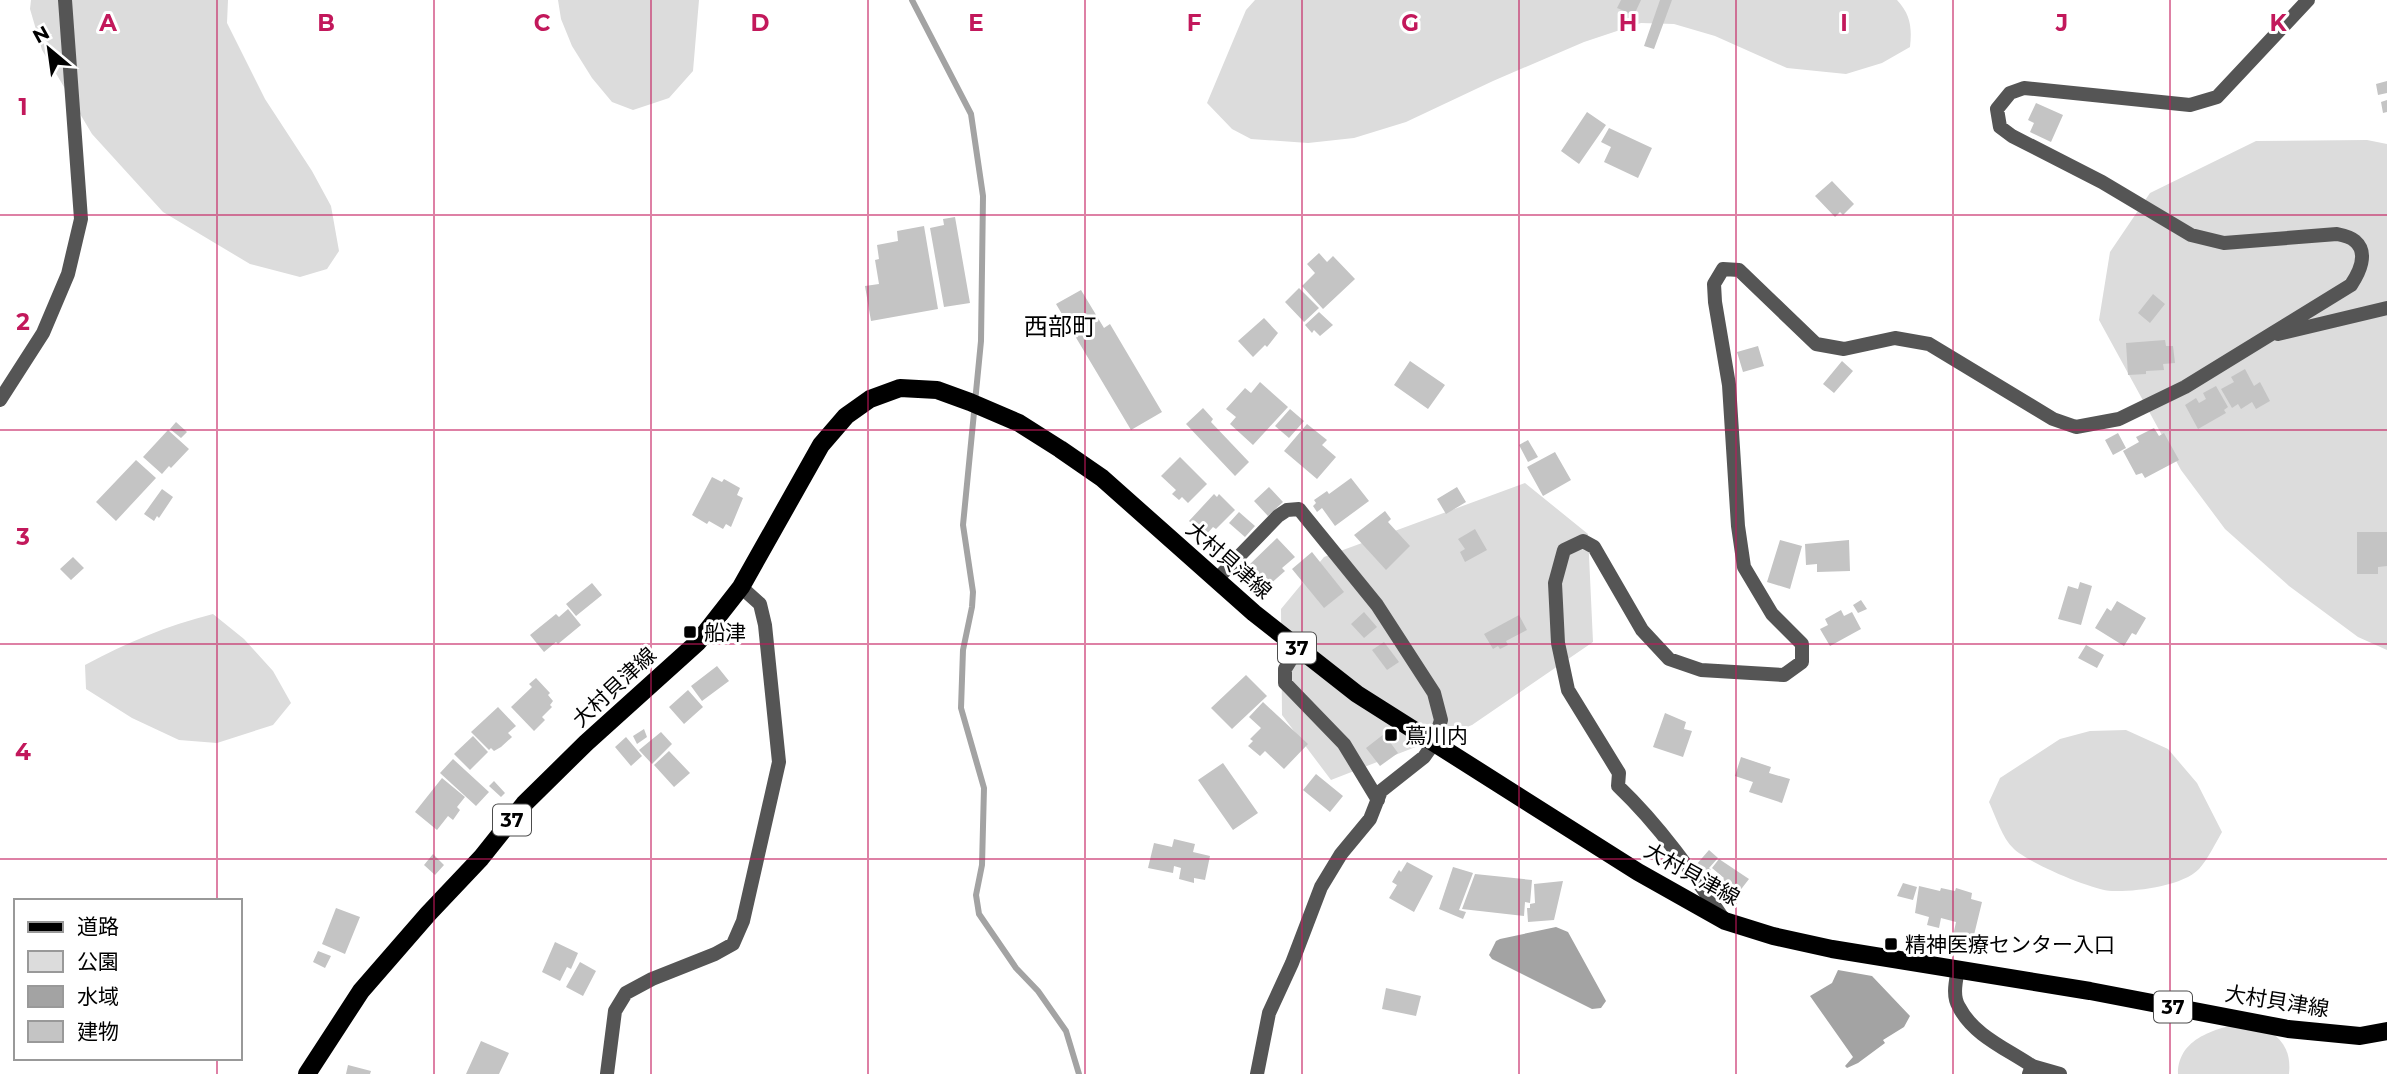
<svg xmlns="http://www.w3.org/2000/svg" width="2387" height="1074" viewBox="0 0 2387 1074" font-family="Montserrat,'Noto Sans JP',sans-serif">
<rect width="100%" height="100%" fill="#fff"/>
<path fill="#dcdcdc" d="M31 0H228L227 23 265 99 312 171 331 206 339 251 327 269 300 277 250 264 163 212 92 134 42 50 30 9Z
M558 0H699L693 71 669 98 633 110 612 102 592 78 572 46 561 19Z
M1255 0H1897C1911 15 1912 28 1910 47L1882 63 1846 74 1787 68 1715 36 1674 24 1641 23 1584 42 1493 81 1406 122 1354 138 1308 143 1251 139 1232 129 1207 103 1246 10Z
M2367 140 2387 144V650L2358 637 2289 586 2225 529 2181 470 2099 320 2110 252 2150 193 2256 141Z
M1525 483 1588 534 1593 642 1472 725 1331 780 1282 715 1281 609 1324 557Z
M213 614 244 639 273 671 291 703 273 725 217 743 179 740 132 718 86 689 85 665C128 642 166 626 213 614Z
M2126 730 2168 749 2197 783 2222 832C2215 844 2208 859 2199 869 2183 886 2135 892 2112 891 2092 890 2029 863 2014 849 2002 838 1996 817 1989 802L2000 778 2060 739 2090 731Z
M2253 1021C2277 1034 2292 1045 2289 1074H2178C2178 1035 2222 1027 2253 1021Z"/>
<path fill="#a3a3a3" d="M1556 927 1568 932 1606 1001 1601 1008 1592 1009 1492 959 1489 955 1496 941 1500 939Z
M1838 970 1872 976 1910 1016 1904 1027 1883 1040 1885 1043 1858 1063 1847 1068 1845 1066 1853 1057 1810 996 1832 983Z"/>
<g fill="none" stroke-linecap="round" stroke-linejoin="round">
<path stroke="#a3a3a3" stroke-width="6" d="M912 0 971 114 983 196 981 341 963 525 973 592 972 607 963 650 961 708 984 788 982 865 976 895 979 914 1016 968 1038 991 1066 1031 1079 1074"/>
</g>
<path fill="#c4c4c4" d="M1621 0H1641L1634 15 1617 8Z
M1660 0H1672L1654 49 1644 46Z
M2387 81V93L2378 95 2376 84Z
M2387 100V112L2383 113 2381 102Z
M2036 103 2063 115 2051 142 2030 132 2034 123 2028 120Z
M1587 112 1606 125 1579 164 1561 151Z
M1609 128 1652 148 1638 178 1604 162 1611 147 1601 142Z
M1832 181 1854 204 1843 215 1840 212 1835 217 1815 196Z
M955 217 970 303 944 307 930 228 944 225 943 219Z
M924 226 938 309 871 321 865 286 879 284 875 260 879 259 877 245 898 241 897 231Z
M1319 253 1327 262 1333 256 1355 279 1323 309 1302 286 1315 273 1307 264Z
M1299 288 1319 308 1304 322 1285 302Z
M1081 290 1104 328 1110 324 1162 412 1131 430 1056 304Z
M2153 294 2165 304 2150 323 2138 313Z
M1319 312 1333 325 1320 336 1314 330 1312 333 1305 325Z
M1264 318 1278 333 1267 347 1265 345 1253 357 1238 341Z
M2165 340 2166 346H2173L2175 363 2163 364 2164 370 2146 371V374L2128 375 2126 343Z
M1758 346 1764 366 1743 372 1737 352Z
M1410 361 1445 385 1428 409 1394 385Z
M1842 361 1853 371 1834 393 1823 384Z
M2245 369 2254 386 2260 382 2270 401 2256 409 2252 402 2241 409 2238 404 2232 408 2221 389 2234 382 2231 377Z
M1260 382 1288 407 1253 445 1230 424 1236 417 1226 409 1245 388 1251 393Z
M2216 386 2228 407 2224 410 2226 413 2198 429 2185 405 2196 398 2199 403 2206 399 2203 393Z
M1203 408 1213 419 1211 422 1249 462 1235 476 1186 424Z
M1290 409 1304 421 1289 438 1275 426Z
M176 422 187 432 181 438 170 429Z
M1307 424 1327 440 1322 445 1336 457 1317 479 1284 451Z
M2154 428 2159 436 2164 433 2179 460 2145 478 2142 473 2136 475 2123 451 2139 442 2136 437Z
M168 430 189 449 171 468 169 466 162 474 143 457Z
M2118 433 2126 448 2113 455 2105 440Z
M1528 440 1538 457 1528 462 1519 445Z
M1555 452 1571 480 1543 496 1527 467Z
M1180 457 1207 484 1188 503 1182 497 1179 500 1172 494 1176 490 1161 476Z
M136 460 156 478 116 521 96 502Z
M712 477 722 482 724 479 740 488 737 495 743 498 731 527 726 524 723 529 709 521 707 524 692 515Z
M1351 478 1369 501 1335 526 1322 508 1317 512 1313 506 1316 503 1314 500 1327 491 1329 494Z
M1269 487 1283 502 1268 516 1254 501Z
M1457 487 1466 502 1446 514 1437 499Z
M162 489 173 497 159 518 157 516 154 521 144 514Z
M1214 494 1217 497 1219 494 1235 510 1216 529 1213 527 1205 536 1189 521Z
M1385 511 1391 519 1388 522 1410 546 1386 570 1354 535Z
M1239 512 1255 526 1245 537 1229 523Z
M1475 529 1487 550 1465 562 1460 552 1465 549 1458 539Z
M2357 532H2387V566L2378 567V574H2357Z
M1277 538 1295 557 1282 568 1285 571 1267 587 1248 566Z
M1780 540 1802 546 1790 589 1767 582Z
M1849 540 1850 571 1817 572V564L1806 565 1805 544Z
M1312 552 1344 592 1324 608 1292 569Z
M73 557 84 568 71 580 60 569Z
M2080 582 2092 586 2081 625 2058 619 2068 586 2078 589Z
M592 583 602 595 576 616 566 604Z
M1861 600 1867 609 1858 613 1853 605Z
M2117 601 2146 618 2136 635 2132 633 2124 646 2095 628 2107 608 2111 611Z
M568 609 581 625 558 644 556 642 544 652 530 635 556 614 559 617Z
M1841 610 1844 616 1852 612 1861 629 1830 646 1820 629 1828 625 1825 619Z
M1364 612 1377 627 1364 638 1351 624Z
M1519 615 1527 630 1506 641 1508 645 1500 649 1498 646 1493 649 1484 634Z
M1384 642 1399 662 1387 670 1372 650Z
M2086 645 2104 655 2097 668 2078 658Z
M717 666 729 681 702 701 691 686Z
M1246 675 1267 696 1232 729 1211 708Z
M536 678 550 693 548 695 553 701 550 705 552 707 542 717 545 720 534 731 511 707 532 687 529 684Z
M688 690 703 707 684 724 669 707Z
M1263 702 1308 744 1284 769 1265 751 1260 756 1248 746 1253 741 1250 739 1261 728 1249 717Z
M498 707 516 726 508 733 512 737 501 747 494 751 491 748 489 750 471 732Z
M1665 713 1686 722 1684 729 1692 731 1683 757 1653 747Z
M644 729 647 737 637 744 633 736Z
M661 732 672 744 652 764 639 750Z
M1384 734 1398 753 1380 766 1366 748Z
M473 736 488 752 470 770 454 754Z
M626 737 642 756 631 766 615 747Z
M669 751 690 773 674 787 654 765Z
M1741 757 1771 767 1769 773 1790 779 1782 803 1749 792 1753 782 1735 776Z
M453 759 489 792 476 806 440 773Z
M1223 763 1258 813 1233 830 1198 780Z
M1316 774 1343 796 1330 812 1303 790Z
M442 778 465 797 457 807 460 810 453 820 448 816 437 830 415 812Z
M494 781 505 793 501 797 489 786Z
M1174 839 1195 844 1193 852 1210 856 1205 880 1194 878V883L1179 879 1181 868 1174 866 1173 873 1148 868 1154 843 1172 847Z
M1709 850 1718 858 1709 868 1711 870 1707 875 1696 865Z
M433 854 444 865 435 875 424 865Z
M1719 859 1749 879 1732 901 1716 888 1724 878 1712 868Z
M1407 862 1433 876 1414 912 1389 898 1397 885 1392 882 1399 870 1401 872Z
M1453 867 1473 873 1459 910 1466 912 1463 919 1439 909Z
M1475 874 1532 880 1530 903 1525 902 1524 916 1462 909Z
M1563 881 1554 920 1528 922 1527 908H1530V904L1535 903 1534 884Z
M1903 883 1917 887 1913 900 1897 896Z
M1919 886 1940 891 1941 888 1955 891 1956 888 1972 893 1971 899 1982 902 1974 935H1971L1969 940 1953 936 1956 922 1941 918 1939 928 1927 925 1929 917 1915 913Z
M336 908 360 917 345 954 322 944Z
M555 942 578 953 571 969 567 967 560 981 542 972Z
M318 951 331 956 325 968 313 962Z
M580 962 596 971 583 996 566 987Z
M1386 988 1421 996 1416 1016 1382 1009Z
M481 1041 509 1053 499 1074H466Z
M348 1065 371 1071 370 1074H346Z"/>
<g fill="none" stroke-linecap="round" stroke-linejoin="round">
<path stroke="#555" stroke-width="14" d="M2278 334 2387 308
M0 400 43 333 68 274 81 219 65 0
M1217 579 1278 516 1287 510 1299 509 1377 605 1434 693 1441 720 1434 743 1424 757 1381 791 1370 819 1341 854 1321 887 1292 963 1269 1013 1257 1074
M1298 648 1285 669V683L1344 744 1378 800
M1724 920C1692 872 1660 826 1618 786L1619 773 1568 690 1558 643 1555 583 1564 550 1583 541 1594 547 1642 630 1669 659 1701 670 1784 675 1802 662V644L1772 614 1744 567 1738 526 1729 385 1715 302 1714 284 1723 269 1739 270 1816 344 1844 349 1895 338 1929 344 2053 419 2076 427 2119 419 2185 387 2351 285C2359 273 2369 253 2355 241 2351 237 2342 235 2337 234L2224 243 2191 235 2102 182 2012 136 2000 127 1997 109 2010 93 2024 88 2190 105 2217 97 2308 0
M2032 1066 2060 1074
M607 1074 615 1011 626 993 652 979 715 954 733 944 743 921 779 762 765 625 760 604 741 587"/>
<path stroke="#555" stroke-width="14" d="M1958 969C1956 981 1952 996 1959 1007 1973 1035 2007 1049 2032 1066L2029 1074"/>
<path stroke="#000" stroke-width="18" d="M307 1074 361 991 428 914 481 858 524 804 586 743 698 642 741 587 821 445 846 416 870 399 900 388 937 390 970 402 1019 423 1060 449 1102 478 1254 613 1357 694 1638 872 1725 921 1773 936 1832 949 2090 991 2288 1029 2360 1036 2387 1031"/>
</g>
<path fill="none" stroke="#c2185b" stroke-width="2" stroke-opacity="0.55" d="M217 0V901M434 0V1074M651 0V1074M868 0V1074M1085 0V1074M1302 0V1074M1519 0V1074M1736 0V1074M1953 0V1074M2170 0V1074M0 215H2387M0 430H2387M0 644H2387M0 859H2387M217 1058V1074"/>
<g fill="#000" stroke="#fff" stroke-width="2.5">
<rect x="683" y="625" width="14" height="14" rx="3.5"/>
<rect x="1384" y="728" width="14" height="14" rx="3.5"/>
<rect x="1884" y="937" width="14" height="14" rx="3.5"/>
</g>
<g text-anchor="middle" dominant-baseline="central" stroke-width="6" stroke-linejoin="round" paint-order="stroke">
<g fill="#fff" stroke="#4c4c4c" stroke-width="2">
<rect x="1278" y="632.5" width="38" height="31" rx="5"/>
<rect x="493" y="804.5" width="38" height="31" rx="5"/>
<rect x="2154" y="991.5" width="38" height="31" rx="5"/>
</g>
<g font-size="19" font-weight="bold" fill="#000">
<text x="1297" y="648">37</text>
<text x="512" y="820">37</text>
<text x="2173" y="1007">37</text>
</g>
<g font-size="21" fill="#000" stroke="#fff">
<text transform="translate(1229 560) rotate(41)">大村貝津線</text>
<text transform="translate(614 687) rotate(-43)">大村貝津線</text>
<text transform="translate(1692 874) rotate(29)">大村貝津線</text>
<text transform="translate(2277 1001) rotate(9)">大村貝津線</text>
</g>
<g font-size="21" fill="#000" stroke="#fff" text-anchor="start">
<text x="704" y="632">船津</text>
<text x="1405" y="735">蔦川内</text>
<text x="1905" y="944">精神医療センター入口</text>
</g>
<g font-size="24" fill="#000" stroke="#fff">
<text x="1060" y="326">西部町</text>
</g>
</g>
<g font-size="23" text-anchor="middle" font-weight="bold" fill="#c2185b" stroke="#fff" stroke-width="6" stroke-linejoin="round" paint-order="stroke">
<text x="108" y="31">A</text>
<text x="326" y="31">B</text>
<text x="542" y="31">C</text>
<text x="760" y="31">D</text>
<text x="976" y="31">E</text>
<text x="1194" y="31">F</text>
<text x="1410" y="31">G</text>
<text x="1628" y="31">H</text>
<text x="1844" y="31">I</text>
<text x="2062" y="31">J</text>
<text x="2278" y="31">K</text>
<text x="23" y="115">1</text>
<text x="23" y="330">2</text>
<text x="23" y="545">3</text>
<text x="23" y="760">4</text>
</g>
<rect x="14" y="899" width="228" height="161" fill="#ffffff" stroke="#999999" stroke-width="2"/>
<rect x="28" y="922" width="35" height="10" fill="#000000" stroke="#999999" stroke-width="2"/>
<text x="77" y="934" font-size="21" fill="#000000">道路</text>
<rect x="28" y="951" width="35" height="21" fill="#dcdcdc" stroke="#999999" stroke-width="2"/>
<text x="77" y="969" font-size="21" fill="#000000">公園</text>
<rect x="28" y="986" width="35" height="21" fill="#a3a3a3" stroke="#999999" stroke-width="2"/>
<text x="77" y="1004" font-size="21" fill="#000000">水域</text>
<rect x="28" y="1021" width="35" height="21" fill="#c4c4c4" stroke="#999999" stroke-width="2"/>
<text x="77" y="1039" font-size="21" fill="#000000">建物</text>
<g transform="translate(49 49) rotate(331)" stroke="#ffffff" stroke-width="5" paint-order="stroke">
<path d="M0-5L12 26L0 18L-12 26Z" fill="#000000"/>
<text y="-10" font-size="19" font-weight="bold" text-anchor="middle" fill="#000000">N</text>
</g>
</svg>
